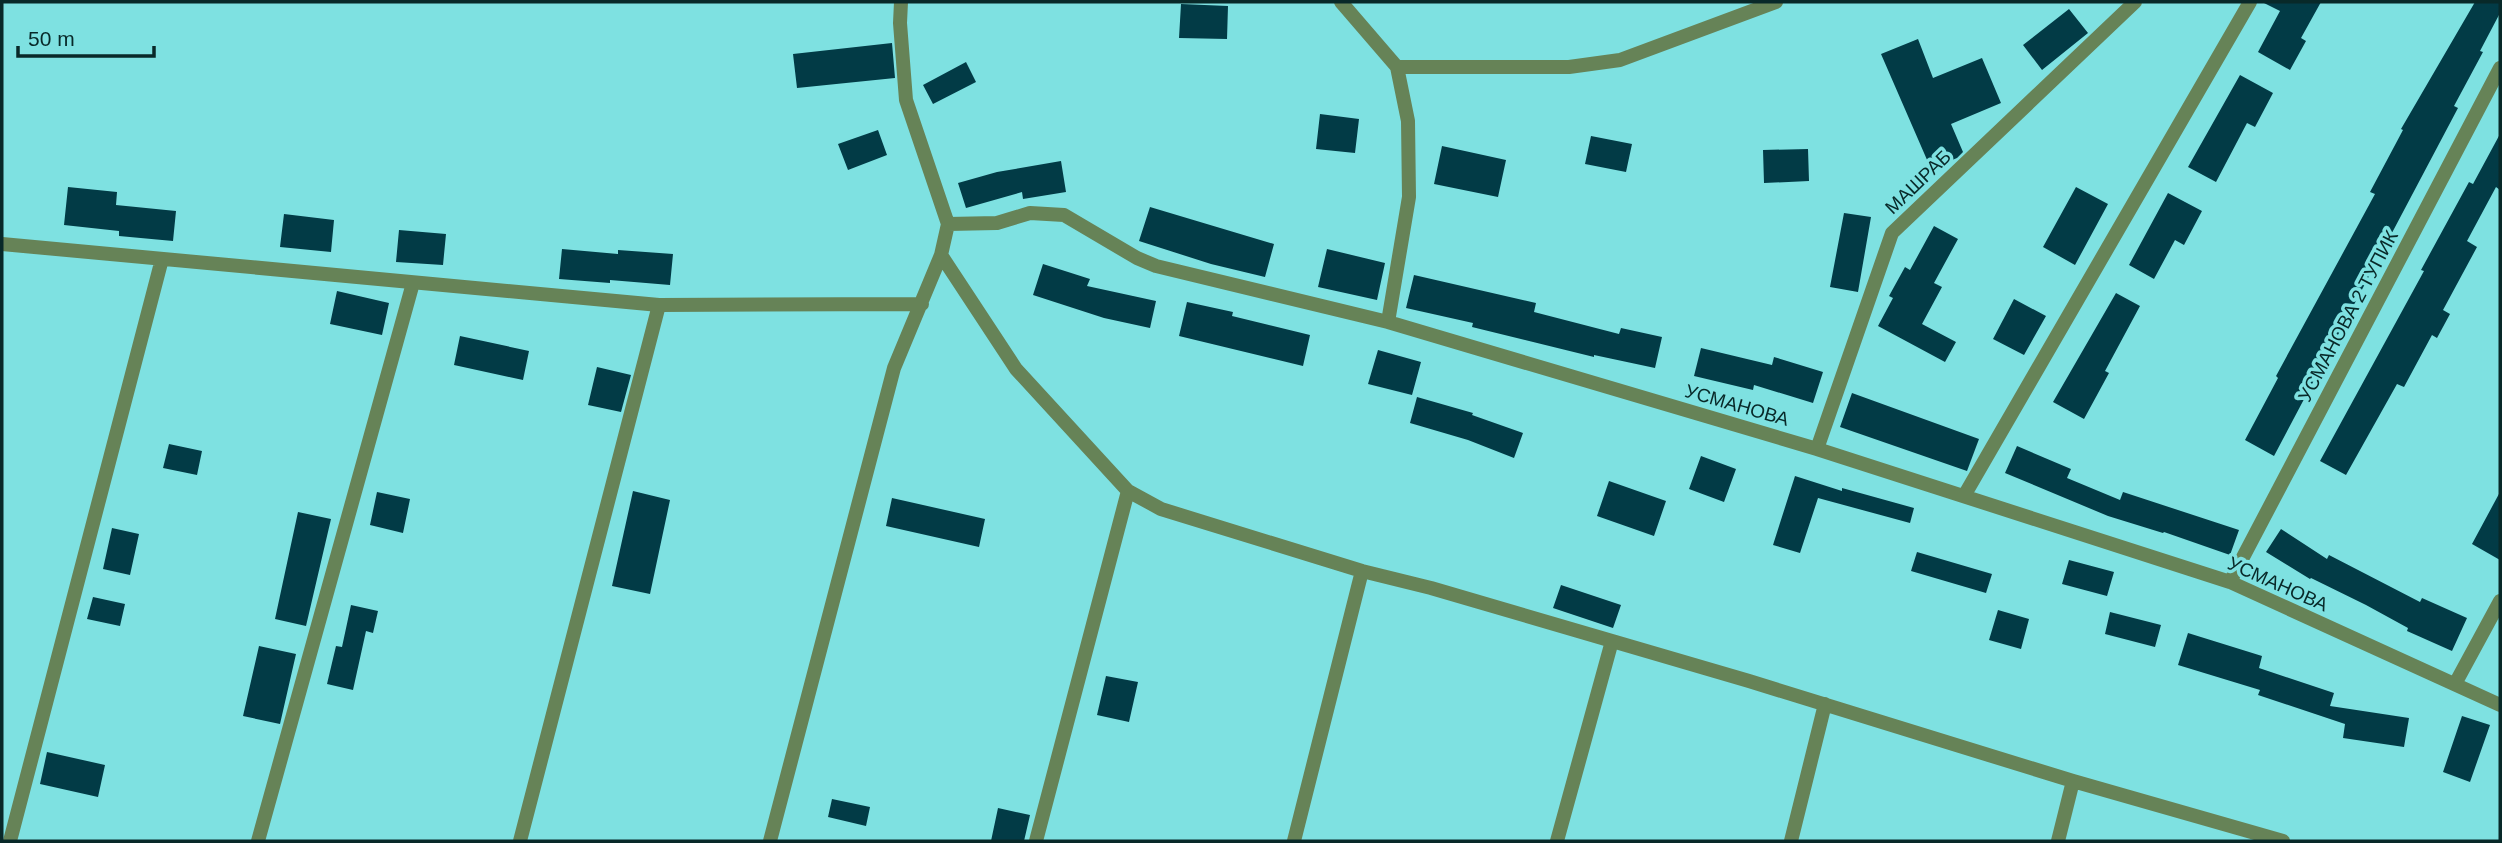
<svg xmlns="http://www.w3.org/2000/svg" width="2502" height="843" viewBox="0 0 2502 843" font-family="Arial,sans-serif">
<rect width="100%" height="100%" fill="#7ee1e1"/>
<path fill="#023b46" d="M2262 2H2321L2301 38 2306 41 2290 70 2258 52 2280 11Z
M2475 2H2500V13L2480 51 2483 52 2454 106 2458 108 2274 456 2245 440 2278 378 2276 376 2375 194 2370 192 2403 130 2401 129Z
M1181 4 1228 6 1227 39 1179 38Z
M2069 9 2088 33 2042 70 2023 45Z
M1918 39 1933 78 1982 58 2001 103 1951 124 1963 152 1957 158 1931 169 1881 54Z
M892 43 895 78 797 88 793 54Z
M966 62 976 82 933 104 923 85Z
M2240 75 2273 93 2255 127 2247 123 2216 182 2188 167Z
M1320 114 1359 119 1355 153 1316 149Z
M878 130 887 155 848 170 838 144Z
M2500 134V190L2496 187 2467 241 2477 247 2443 310 2450 314 2437 338 2432 335 2404 387 2397 384 2346 475 2320 461 2424 271 2421 270 2469 182 2473 184Z
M1591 136 1632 144 1626 172 1585 164Z
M1442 146 1506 160 1498 197 1434 184Z
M1808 149 1809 181 1764 183 1763 150Z
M1061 161 1066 192 1023 199 1022 192 966 208 958 183 997 172Z
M68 187 117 192 116 205 176 211 173 241 119 236V231L64 225Z
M2076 187 2108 204 2075 265 2043 247Z
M2168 193 2202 211 2184 245 2175 240 2154 279 2129 265Z
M1150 207 1274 244 1265 277 1211 264 1139 241Z
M1844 213 1871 217 1858 292 1830 287Z
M284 214 334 220 331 252 280 247Z
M1934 226 1958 239 1934 283 1942 287 1922 324 1956 342 1945 362 1878 326 1893 298 1889 296 1905 267 1910 270Z
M399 230 446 234 443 265 396 262Z
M562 249 618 254V250L673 254 670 285 610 280V283L559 279Z
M1327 249 1385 263 1377 300 1318 287Z
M1043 264 1090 279 1087 286 1156 301 1150 328 1104 318 1033 295Z
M1414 275 1536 303 1534 312 1619 334 1621 328 1662 337 1655 368 1594 355V357L1472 327 1473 323 1406 308Z
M337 291 389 303 382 335 330 324Z
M2116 293 2140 306 2105 371 2109 373 2084 419 2053 402Z
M2014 299 2046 316 2024 355 1993 339Z
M1187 302 1233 312 1232 316 1310 335 1303 366 1179 336Z
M460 336 529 351 523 380 454 365Z
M1701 348 1772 365 1774 357 1823 372 1813 403 1754 385 1753 390 1694 376Z
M1378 350 1421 362 1412 395 1368 384Z
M597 367 631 375 621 412 588 405Z
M1852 393 1979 439 1967 471 1840 427Z
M1417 397 1473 413 1472 415 1523 433 1514 458 1468 440 1410 423Z
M169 444 202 451 197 475 163 468Z
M2017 446 2071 469 2067 478 2120 500 2123 492 2239 530 2230 555 2164 532 2163 533 2108 516 2005 473Z
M1701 456 1736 469 1724 502 1689 489Z
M1795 476 1842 491V488L1914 508 1910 523 1818 498 1800 553 1773 545Z
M1609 481 1666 501 1654 536 1597 516Z
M633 491 670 500 650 594 612 586Z
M377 492 410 499 403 533 370 525Z
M2500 492V560L2472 544Z
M892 498 985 519 979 547 886 526Z
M298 512 331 519 306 626 275 619Z
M112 528 139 534 130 575 103 569Z
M2281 529 2327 559 2329 555 2420 602 2422 598 2467 618 2452 651 2407 631 2408 628 2366 605 2311 578 2310 579 2266 552Z
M1917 552 1992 574 1986 593 1911 571Z
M2069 560 2114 572 2107 596 2062 584Z
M1561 585 1621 605 1613 628 1553 608Z
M93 597 125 604 120 626 87 619Z
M351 605 378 611 373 633 366 631 353 690 327 684 336 646 342 647Z
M1998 610 2029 619 2021 649 1989 640Z
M2110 612 2161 625 2155 647 2105 634Z
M2188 633 2262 656 2259 668 2334 693 2330 706 2409 718 2404 747 2343 738 2345 724 2258 695 2260 690 2178 665Z
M259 646 296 654 280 724 243 716Z
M1106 676 1138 682 1129 722 1097 715Z
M2462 716 2490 725 2470 782 2443 772Z
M47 752 105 765 98 797 40 784Z
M832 799 870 807 866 826 828 817Z
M998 808 1030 815 1024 841H991Z"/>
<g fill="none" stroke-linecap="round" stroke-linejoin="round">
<path stroke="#668357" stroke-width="14" d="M1341 2 1397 67 1408 121 1409 197 1388 322
M1397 67H1569L1620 60 1776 2
M948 224 997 223 1030 213 1064 215 1137 258 1156 266 1388 322 1817 449 2230 582 2500 705
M2 244 659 305 922 304
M941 255 1016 369 1128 491 1161 509 1362 571 1431 588 1749 681 2073 781 2283 841
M1817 449 1892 233 2135 2
M1964 496 2250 2
M2230 582 2500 68
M2455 684 2500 601
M10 841 162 259
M258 841 413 283
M520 841 659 305
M770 841 894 368 941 255 948 224 906 100 900 23 901 2
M1036 841 1128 491
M1294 841 1362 571
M1557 841 1612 641
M1791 841 1825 704
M2058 841 2073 781"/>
</g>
<g text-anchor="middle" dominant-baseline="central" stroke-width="7" stroke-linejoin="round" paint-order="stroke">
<g font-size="19" fill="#082929" stroke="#7ee1e1">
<text transform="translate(1918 182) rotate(-44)">МАШРАБ</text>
<text transform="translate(2348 316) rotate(-62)">УСМАНОВА 2 ТУПИК</text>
<text transform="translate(1737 405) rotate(16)">УСМАНОВА</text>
<text transform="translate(2278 584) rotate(24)">УСМАНОВА</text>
</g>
</g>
<rect width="2502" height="843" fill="none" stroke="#082929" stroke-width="7"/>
<path d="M18 46v10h136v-10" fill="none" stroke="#082929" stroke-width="3.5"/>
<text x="28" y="46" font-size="21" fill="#082929" stroke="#7ee1e1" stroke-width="5" paint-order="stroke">50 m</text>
</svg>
